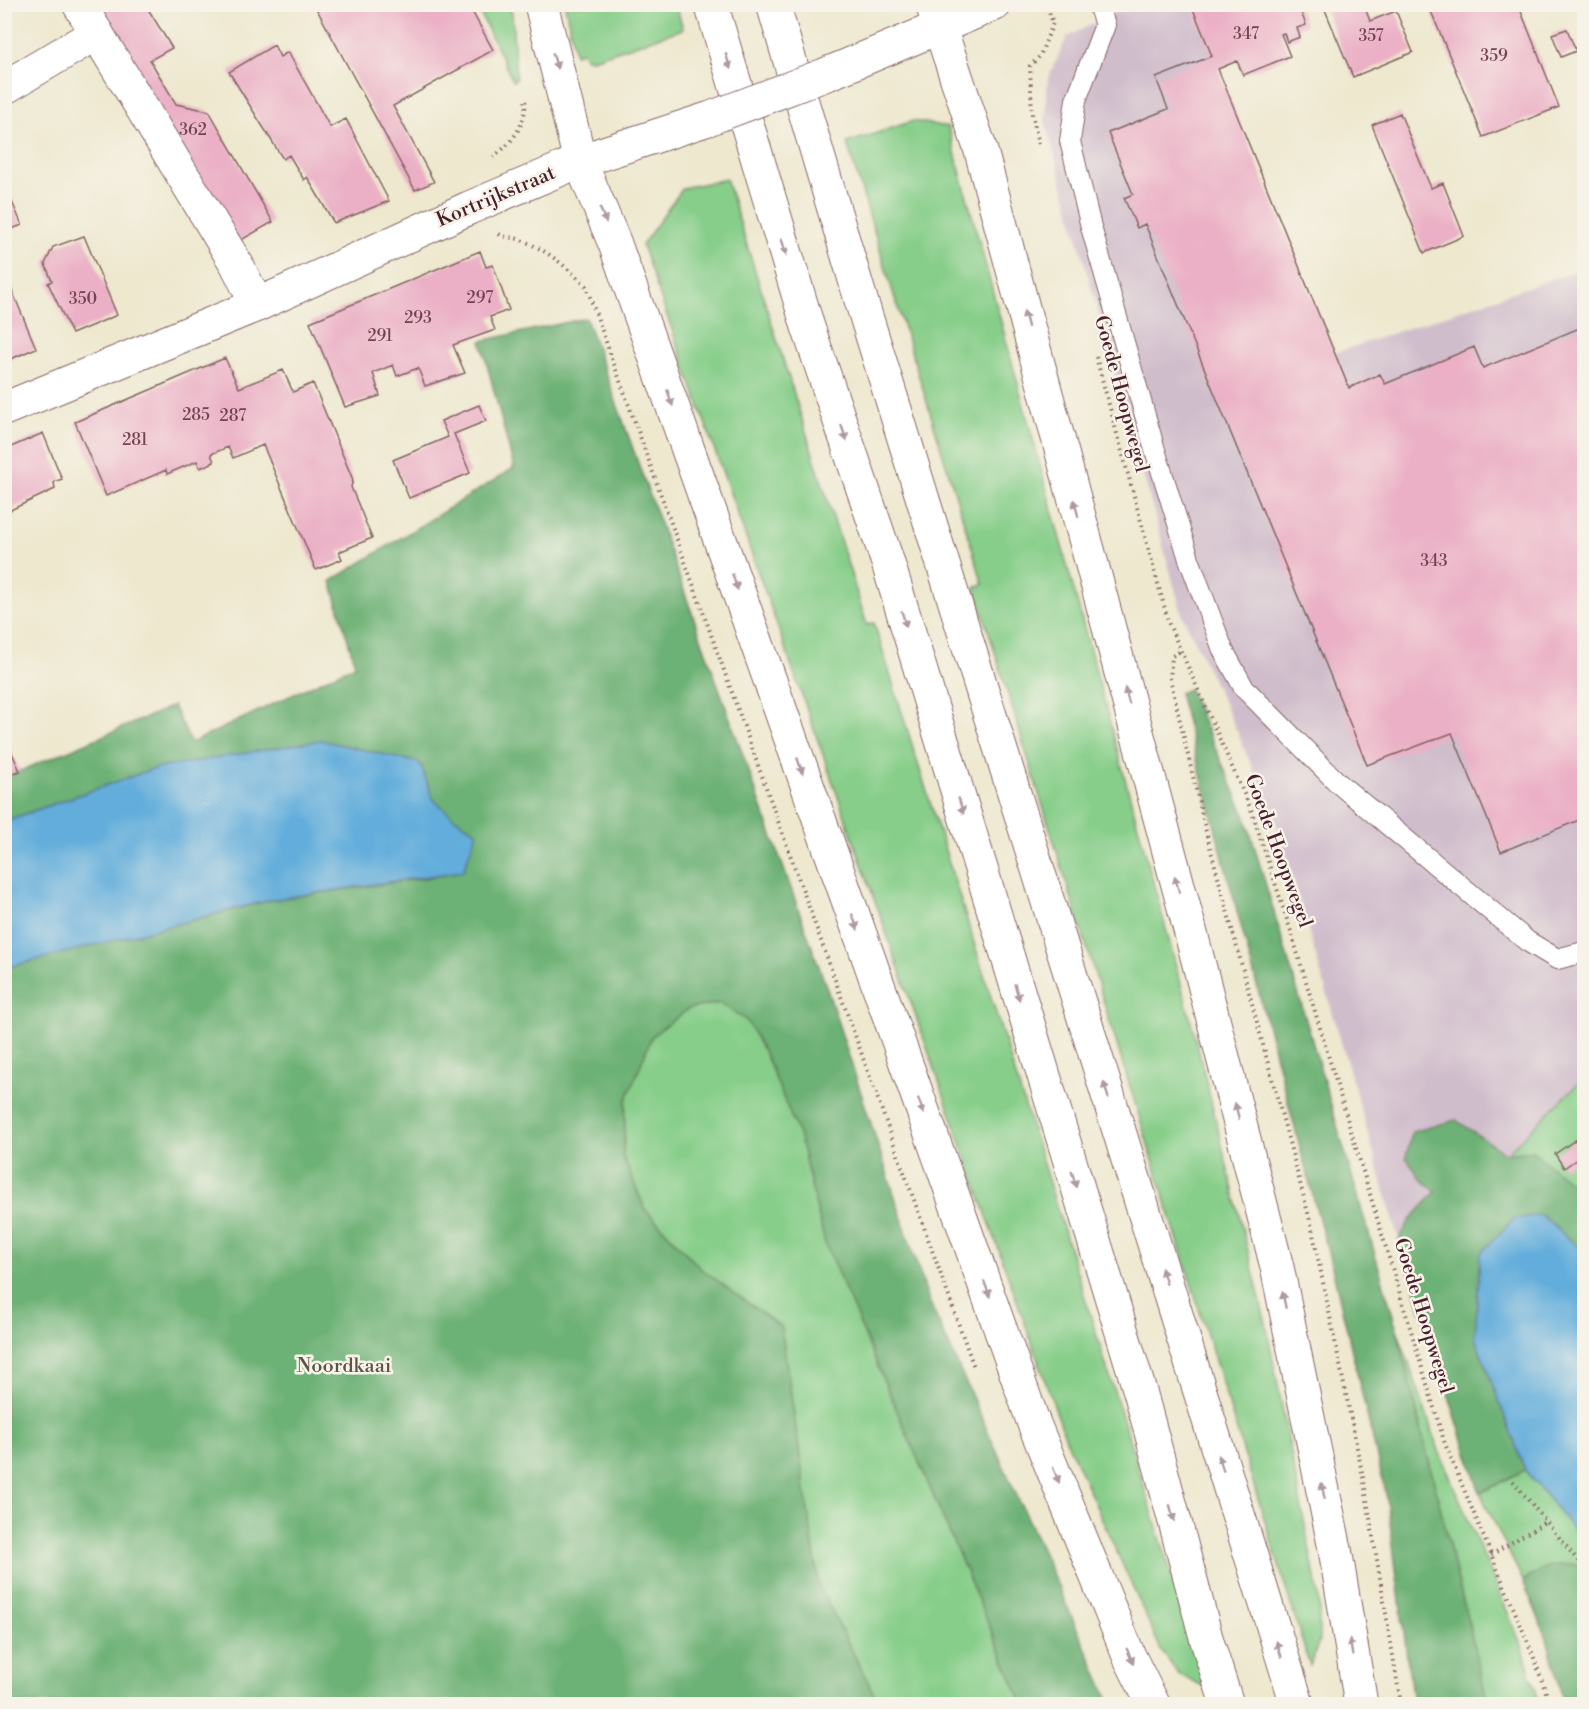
<svg xmlns="http://www.w3.org/2000/svg" width="1589" height="1709" viewBox="0 0 1589 1709" font-family="'Libre Bodoni',serif">
<rect width="100%" height="100%" fill="#f7f3e8"/>
<filter id="ink" filterUnits="userSpaceOnUse"><feTurbulence type="fractalNoise" baseFrequency=".0167" numOctaves="2"/><feDisplacementMap in="SourceGraphic" scale="12" xChannelSelector="R" yChannelSelector="G"/><feConvolveMatrix kernelMatrix="1 2 1 2 8 2 1 2 1" color-interpolation-filters="sRGB"/></filter>
<filter id="wash" filterUnits="userSpaceOnUse"><feTurbulence type="fractalNoise" baseFrequency=".008" numOctaves="4" result="noise"/><feDisplacementMap in="SourceGraphic" scale="24" xChannelSelector="R" yChannelSelector="G"/><feGaussianBlur stdDeviation="1.35" result="paint"/><feColorMatrix in="noise" values="0 0 0 0 0 0 0 0 0 0 0 0 0 0 0 0 0 1.4 0 .05"/><feComposite in="paint" operator="in"/></filter>
<g filter="url(#wash)">
<rect width="100%" height="100%" fill="#eee8cf"/>
<path fill="#d0bdcc" d="M1130 5H1191L1335 353 1584 268V1078L1506 1154 1457 1120 1420 1178 1436 1192 1410 1220 1399 1240 1278 827 1235 727 1182 614 1045 121 1048 78 1067 37Z"/>
<path fill="#86ce89" stroke="#68765a" stroke-width="1.5" d="M476 5H506L512 13 516 80 513 81Z
M565 5H676L683 29 593 59 586 58 582 52 575 54Z
M913 121 948 127 1195 1036 1266 1324 1319 1598V1641L1310 1666 975 588 983 584 847 143Z
M726 179 867 625 874 623 1207 1688 1178 1674 1161 1650 1066 1439 642 245 683 188Z
M720 1003 747 1021 767 1058 800 1138 825 1243 1023 1704H879L819 1586 781 1327 700 1268 645 1209 622 1156 626 1101 652 1036 688 1009Z
M1584 1078V1194L1532 1152 1506 1154Z
M1396 1326 1439 1451 1521 1644 1540 1704H1488Z
M1525 1470 1584 1542V1581L1576 1564 1549 1566 1523 1581 1480 1493Z"/>
<path fill="#6cb175" stroke="#5b6850" stroke-width="1.5" d="M586 318 826 986 929 1301 1111 1704H1023L825 1243 800 1138 767 1058 747 1021 720 1003 688 1009 652 1036 626 1101 623 1156 645 1209 700 1268 781 1327 819 1586 879 1704H5V968L270 900 444 875 477 832 453 817 433 799 420 763 153 769 5 821 4 778 173 706 191 743 355 665 331 581 514 468 481 341Z
M1189 689 1245 815 1298 993 1396 1326 1488 1704H1413L1387 1499 1334 1275 1179 693Z
M1456 1120 1506 1154 1532 1151 1584 1194V1252L1541 1215 1475 1338 1525 1470 1480 1493 1399 1240 1410 1220 1436 1192 1420 1178 1406 1157 1412 1132Z
M1577 1564 1584 1581V1704H1564L1547 1638 1523 1581 1549 1566Z"/>
<path fill="#62addb" stroke="#566683" stroke-width="1.5" d="M321 740 420 763 433 799 453 817 477 832 463 871 270 900 5 968V821L153 769Z
M1541 1215 1584 1252V1542L1525 1470 1475 1338 1480 1254 1514 1219Z"/>
<g id="blocks">
<path fill="#ebb0c6" d="M89 4H145L172 48 150 60 176 104 209 111 273 222 234 244Z
M314 4H468L493 50 393 106 434 182 415 190Z
M1191 4H1298L1306 25 1297 28 1300 37 1287 42 1284 33 1281 34 1290 56 1243 75 1237 61 1218 69 1349 388 1380 374 1385 384 1474 347 1483 368 1584 326V818L1501 852 1452 733 1367 765 1145 224 1137 228 1124 198 1133 194 1108 133 1168 109 1156 78 1212 56Z
M1428 4H1518L1559 107 1483 137Z
M1323 5H1364L1370 21 1396 11 1413 52 1353 77Z
M1567 29 1576 51 1561 57 1552 34Z
M274 45 280 57 288 52 330 127 346 119 389 201 334 223 307 177 304 180 289 155 283 159 229 72Z
M1400 113 1431 188 1443 183 1464 236 1424 253 1372 125Z
M4 183 22 225 4 232Z
M84 236 117 315 72 334 48 283 52 281 45 264 53 247Z
M480 251 486 267 493 265 509 310 490 317 495 330 453 345 465 373 425 386 418 368 397 376 393 365 373 373 380 396 345 407 310 322Z
M11 288 36 348 4 362V291Z
M225 358 239 388 283 370 293 392 313 383 353 480 351 487 372 538 339 552 342 559 316 570 263 445 233 458 228 447 211 454 214 462 200 468 197 461 167 474 166 470 106 496 75 422Z
M479 405 486 421 454 434 470 473 409 498 393 460 448 437 441 421Z
M43 433 62 479 54 482 55 489 4 513V450Z
M4 735 20 771 4 776Z
M1578 1138 1584 1148V1154L1564 1168 1555 1154Z"/>
</g>
</g>
<g filter="url(#ink)">
<use href="#blocks" fill-opacity="0" stroke="#836564" stroke-width="1.5"/>
<g fill="none" stroke-linecap="round" stroke-linejoin="round">
<defs>
<path id="lane" d="M1098 4 1105 25 1076 100 1070 141 1091 227 1155 450 1189 559 1223 650 1244 688 1338 783 1527 941 1557 959 1584 952"/>
<path id="street" d="M79 4 237 265 257 305
M4 88 97 33"/>
<path id="secondary" d="M827 74 995 4
M4 409 257 305 469 208 580 161 708 119"/>
<path id="highway" d="M541 4 580 161 615 244 1033 1421 1129 1656 1153 1704
M711 4 808 327 888 563 1141 1395 1207 1641 1227 1704
M773 4 861 300 1297 1704
M932 4 981 151 1193 941 1277 1267 1335 1549 1361 1704"/>
</defs>
<use href="#lane" stroke="#836564" stroke-width="22"/>
<use href="#street" stroke="#836564" stroke-width="35"/>
<use href="#secondary" stroke="#836564" stroke-width="35"/>
<use href="#highway" stroke="#836564" stroke-width="35"/>
<path stroke="#836564" stroke-width="4" stroke-dasharray="1.5 4.5" stroke-linecap="butt" d="M1039 144 1032 115 1030 66 1040 56 1053 23 1046 4
M493 157C512 144 528 122 525 98
M499 234C505 238 514 237 521 240 546 249 568 268 586 286L974 1367
M1096 357 1169 624 1252 812 1292 935 1445 1444 1533 1655 1550 1704
M1179 652 1172 656 1170 678 1205 828 1311 1224 1364 1482 1401 1704
M1513 1481 1584 1568
M1491 1555 1547 1521"/>
<use href="#lane" stroke="#fff" stroke-width="20"/>
<use href="#street" stroke="#fff" stroke-width="33"/>
<use href="#secondary" stroke="#fff" stroke-width="33"/>
<use href="#highway" stroke="#fff" stroke-width="33"/>
<defs>
<path id="secondary-bridge" d="M708 119 827 74"/>
</defs>
<use href="#secondary-bridge" stroke="#836564" stroke-width="35" stroke-linecap="butt"/>
<use href="#secondary-bridge" stroke="#fff" stroke-width="33"/>
</g>
<defs><path id="oneway-solid" d="M-6-.8H1V-3.2L6.5 0L1 3.2V.8H-6Z" transform="scale(1.5)"/></defs>
<g fill="#ae9aa0">
<use href="#oneway-solid" transform="translate(555 61) rotate(73)"/>
<use href="#oneway-solid" transform="translate(728 61) rotate(73)"/>
<use href="#oneway-solid" transform="translate(603 215) rotate(67)"/>
<use href="#oneway-solid" transform="translate(784 247) rotate(73)"/>
<use href="#oneway-solid" transform="translate(1026 319) rotate(-105)"/>
<use href="#oneway-solid" transform="translate(670 398) rotate(71)"/>
<use href="#oneway-solid" transform="translate(844 433) rotate(71)"/>
<use href="#oneway-solid" transform="translate(1076 508) rotate(-105)"/>
<use href="#oneway-solid" transform="translate(735 582) rotate(71)"/>
<use href="#oneway-solid" transform="translate(904 619) rotate(73)"/>
<use href="#oneway-solid" transform="translate(1127 696) rotate(-105)"/>
<use href="#oneway-solid" transform="translate(800 766) rotate(71)"/>
<use href="#oneway-solid" transform="translate(961 806) rotate(73)"/>
<use href="#oneway-solid" transform="translate(1177 884) rotate(-105)"/>
<use href="#oneway-solid" transform="translate(855 922) rotate(70)"/>
<use href="#oneway-solid" transform="translate(1017 992) rotate(73)"/>
<use href="#oneway-solid" transform="translate(1106 1090) rotate(-107)"/>
<use href="#oneway-solid" transform="translate(921 1106) rotate(70)"/>
<use href="#oneway-solid" transform="translate(1237 1111) rotate(-104)"/>
<use href="#oneway-solid" transform="translate(1074 1179) rotate(73)"/>
<use href="#oneway-solid" transform="translate(1164 1276) rotate(-107)"/>
<use href="#oneway-solid" transform="translate(987 1289) rotate(70)"/>
<use href="#oneway-solid" transform="translate(1284 1300) rotate(-102)"/>
<use href="#oneway-solid" transform="translate(1221 1463) rotate(-107)"/>
<use href="#oneway-solid" transform="translate(1056 1475) rotate(68)"/>
<use href="#oneway-solid" transform="translate(1323 1491) rotate(-102)"/>
<use href="#oneway-solid" transform="translate(1172 1513) rotate(75)"/>
<use href="#oneway-solid" transform="translate(1351 1647) rotate(-99)"/>
<use href="#oneway-solid" transform="translate(1279 1649) rotate(-108)"/>
<use href="#oneway-solid" transform="translate(1130 1656) rotate(66)"/>
</g>
</g>
<g text-anchor="middle" dominant-baseline="central" stroke-width="5" stroke-linejoin="round" paint-order="stroke">
<g font-size="16" fill="#724352">
<text x="1246" y="34">347</text>
<text x="1371" y="36">357</text>
<text x="1494" y="56">359</text>
<text x="193" y="130">362</text>
<text x="480" y="298">297</text>
<text x="83" y="299">350</text>
<text x="418" y="318">293</text>
<text x="380" y="336">291</text>
<text x="196" y="415">285</text>
<text x="233" y="416">287</text>
<text x="135" y="440">281</text>
<text x="1434" y="561">343</text>
</g>
<g font-size="20" fill="#4a1f2b" stroke="#f7f3e8">
<text transform="translate(496 197) rotate(-23)">Kortrijkstraat</text>
<text transform="translate(1121 394) rotate(75)">Goede Hoopwegel</text>
<text transform="translate(1278 851) rotate(70)">Goede Hoopwegel</text>
<text transform="translate(1423 1316) rotate(73)">Goede Hoopwegel</text>
</g>
<g font-size="20" fill="#5c5447" stroke="#f7f3e8">
<text x="344" y="1366">Noordkaai</text>
</g>
</g>
<rect width="1589" height="1709" fill="none" stroke="#f7f3e8" stroke-width="24"/>
</svg>
